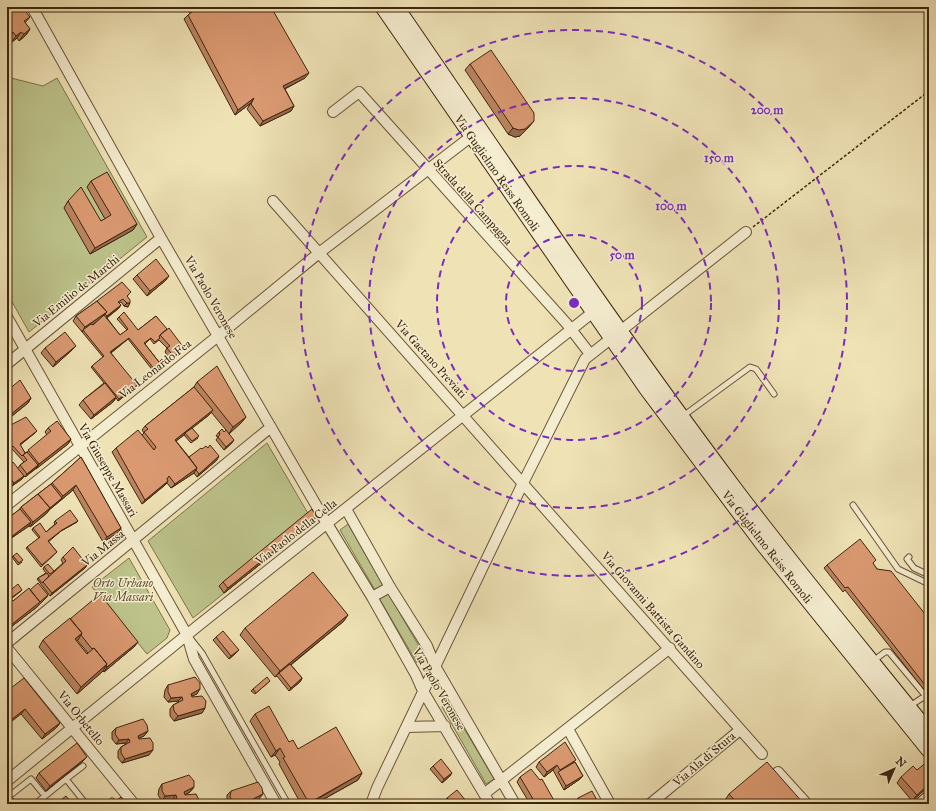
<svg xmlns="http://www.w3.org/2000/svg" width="936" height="811" viewBox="0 0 936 811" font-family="'IM FELL Great Primer',serif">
<rect width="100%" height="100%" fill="#efe3b6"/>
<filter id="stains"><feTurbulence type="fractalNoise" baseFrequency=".005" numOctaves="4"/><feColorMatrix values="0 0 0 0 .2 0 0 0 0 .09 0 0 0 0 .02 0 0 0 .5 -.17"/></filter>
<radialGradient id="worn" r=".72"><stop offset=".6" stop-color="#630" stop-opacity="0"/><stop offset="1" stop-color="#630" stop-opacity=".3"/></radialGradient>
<path fill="#bdc38b" stroke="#7e744c" d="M7 77 43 86 57 78 147 237 29 332 7 293Z
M267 443 313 522 193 618 148 541Z
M348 524 383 585 375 590 340 530Z
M129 558 170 630 167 638 147 654 92 587Z
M388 593 423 653 417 663 379 598Z
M446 698 494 779 486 784 442 707Z"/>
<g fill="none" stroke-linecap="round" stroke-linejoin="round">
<defs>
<path id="lane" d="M683 416 750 367 756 369 774 394
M853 505 898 569 929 584
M909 557 907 559 914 568 929 575
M190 638 202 653 288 804
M872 662 885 652H889L929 700
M910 706 922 698 929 699
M83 766 66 779 86 804
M45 796 66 779
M14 804 8 797 31 779 45 796 35 804
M109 804 112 801"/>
<path id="street" d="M32 7 161 238 323 517 372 597 416 675 423 691 490 804
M333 112 359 92 567 324 590 354
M273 201 762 754
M7 317 187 635 194 659 276 804
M7 364 161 238
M7 505 218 336 319 253 477 132
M346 509 390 587 427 646 435 666 515 804
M372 597 390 587
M7 643 271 427
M7 648 134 804
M407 727 445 726
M568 729 610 804
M778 772 807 804
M7 781 199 625 597 309
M484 794 670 648
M371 804 377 788 523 483 585 359 746 232
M650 804 740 730"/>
<path id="secondary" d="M383 7 647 389 763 544 929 750
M396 7C508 170 618 334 737 492 799 574 865 653 929 733
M923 804 929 799"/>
</defs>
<use href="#lane" stroke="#6a5437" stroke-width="7"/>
<use href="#street" stroke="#6a5437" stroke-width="12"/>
<use href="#secondary" stroke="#3e250d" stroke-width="17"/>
<path stroke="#3e250d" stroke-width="1.5" stroke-dasharray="3 2" stroke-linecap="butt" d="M753 227 929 91"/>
<use href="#lane" stroke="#f5edd0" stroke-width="5"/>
<use href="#street" stroke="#f5edd0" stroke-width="10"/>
<use href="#secondary" stroke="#f5edd0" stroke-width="15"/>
</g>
<path fill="#bb8461" stroke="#3e250d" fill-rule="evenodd" d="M7 7 30 17 25 23 30 29 26 35 19 41 17 38 12 42 9 39 7 40Z
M187 7H271L305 78 285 89 294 106 291 111 260 126 247 109 251 103 235 115 184 19 190 13Z
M470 64 529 127 520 136 515 137 508 134 465 70Z
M91 181 137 224 133 230 90 254 64 208 68 201 101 221 105 219 87 187Z
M137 275 166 280 147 296 133 279Z
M128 295 127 297 128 307 124 306 121 302 119 303V308L107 318 120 335 127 330 117 319 119 317 138 330 156 316 182 351 171 360 165 352 167 348 159 340 154 344 150 339 145 344 159 362 165 363 154 372 128 339 111 353 136 387 118 401 116 398 113 402 91 419 79 405 83 400 104 383 91 367 103 357 73 321 76 316 97 301Z
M45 348 72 350 53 367 41 353Z
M197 382 246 417 241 423 229 433 232 443 224 450 216 440 218 437 216 436 219 432H224L226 430 211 412 209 415 192 428 198 438 191 443 184 435 176 441 189 457 202 449 217 460 197 477 194 473 171 488 167 483 165 485 142 504 112 452 116 448 142 435 144 433 142 430 145 426 194 387Z
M7 391 31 398 28 403 7 420Z
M7 427 37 431 36 432 20 445 25 453 27 452 47 435 45 432 48 428 71 439 68 444 25 477 24 476 22 479 12 486 7 480V467L18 468 20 465 24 462 11 448Z
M81 457 121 528 118 533 103 542 73 490 49 510 47 513 30 527 29 526 7 541V519L19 510 21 507 51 484Z
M55 521H78L77 522 61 531 48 541 57 552 41 567 26 548 39 538 32 530 33 528 46 532 55 524 54 523Z
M313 522 224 593 219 586 223 582Z
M13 556 22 562 18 565 12 557Z
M63 557 87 565 85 568 50 596 37 579 38 578 46 573 43 569 44 567 54 571 63 563 61 560Z
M874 563 873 564 877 569 929 619V696L845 590 843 592 824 568 827 565Z
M30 590 48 595 46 598 37 607 7 630V593L21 591 11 599 13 601Z
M70 619 135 646 104 672 103 671 77 694 39 647 43 640ZM77 640 88 653 87 654 76 641Z
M344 621 291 665 302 678 300 682 289 691 277 676 275 677 240 635 245 628Z
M216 637 239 650 236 653 229 659 213 640Z
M270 681 255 694 251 691 253 689Z
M168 685 197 694 191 696 205 708 202 713 174 721 170 716V709L173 705 179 702 178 701 168 702 164 697 165 690Z
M11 688 60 723 56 728 42 739 21 714Z
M255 714 289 742 298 749 362 773 358 780 315 804H301L279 764 280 762 275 755 271 757 250 721Z
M116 728 148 731 144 736 139 738 149 755 122 763 118 758V751L121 747 126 744V743L116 744 112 739V732Z
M83 761 46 791 36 778 39 773Z
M539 762H575L583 776 580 779 564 790 553 770 544 777 536 767Z
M929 762V786L912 801 897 783 901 777 917 770Z
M433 766 450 776 442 783 430 769Z
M520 777 556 804H530L517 782Z
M162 784 194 787 190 792 185 795 199 804H166L167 803 172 800 162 801 158 795 159 789Z
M231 791 259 799 254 801V802L267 804H228L227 802V795Z
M729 794 804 804H728L725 800Z
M447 798 466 804H447L445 801Z
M578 798 599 804H577L576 801Z"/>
<path fill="#996b4f" stroke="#3e250d" d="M30 29 26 35 19 41 24 34Z
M13 32 9 39 7 40V39L9 36Z
M21 32 17 38 12 42 16 36Z
M309 73 305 78 280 91 283 86Z
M254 98 251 103 235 115 238 110Z
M294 106 291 111 260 126 263 121Z
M534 121 529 127 520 136 515 137 508 134 513 128Z
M137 224 133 230 90 254 95 248Z
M169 276 166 280 147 296 150 291Z
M127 303H130L128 307 124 306Z
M121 305 119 308 105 319 107 316Z
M107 312 103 317 84 331 83 330 82 332 85 327Z
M129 338 128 339 109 354 110 352Z
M76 346 72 350 53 367 56 362Z
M184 348 182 351 171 360 174 357Z
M137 385 136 387 118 401 119 399Z
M116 397 113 402 91 419 94 415Z
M31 398 28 403 7 420 10 415Z
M213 410 209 415 186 433H185L184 435 172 444 175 440Z
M246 417 241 423 229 434 233 427Z
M37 431 36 432 19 446 20 444Z
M71 439 68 444 36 469 39 464Z
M234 440 232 443 224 450 226 447Z
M219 456 217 460 197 477 199 474Z
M38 465 36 468 25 477 27 474Z
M197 468 194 473 171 488 175 484Z
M24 476 22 479 12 486 14 483Z
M168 481 165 485 142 504 145 500Z
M76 485 73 490 60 501 63 496Z
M62 498 60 501 49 510 47 513 30 527 33 522Z
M316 517 313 522 224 593 228 588Z
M78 521 77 522 61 531 47 543 48 541 62 530Z
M31 522 29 526 7 541V540Z
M121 528 118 533 103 542 107 537Z
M87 565 85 568 50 596 52 593Z
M48 595 46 598 37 607 7 630 11 625Z
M348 615 344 621 279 674V673L275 677 280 671Z
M82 633 78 640 70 646 75 639Z
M138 642 135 646 104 672 107 667Z
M239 650 236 653 229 659 231 656Z
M107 664 103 671 77 694 81 687Z
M302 678 300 682 289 691 291 688Z
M200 689 197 694 187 698 191 694Z
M182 697 178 701 168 702 171 698Z
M205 708 202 713 174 721 178 716Z
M25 709 21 714 7 725V723Z
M60 723 56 728 42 739 45 734Z
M148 731 144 736 135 740 138 736Z
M129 739 126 743 116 744 119 740Z
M280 748 275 755 271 757 276 751Z
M153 750 149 755 122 763 125 759Z
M87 757 83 761 46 791 50 786Z
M557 765 553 770 544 777 547 772Z
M362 773 358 780 315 804H309Z
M452 773 450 776 442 783 444 779Z
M583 776 580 779 564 790 566 786Z
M929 784V786L912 801 917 795Z
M194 787 190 792 181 797 184 792Z
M263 794 259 799 250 804 253 799Z
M176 795 172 800 162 801 165 796Z
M244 802 243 804H233L234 803Z"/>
<path fill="#da9971" stroke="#3e250d" d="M7 7H22L30 17 24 21 30 29 24 34 21 32 16 36 13 32 9 36 7 33Z
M193 7H271L309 73 283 86 294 106 263 121 251 104 254 98 238 110 188 15 194 10Z
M491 50 534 113V121L525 129 519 130 513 128 470 64Z
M107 172 137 224 95 248 68 201 81 187 101 221 111 215 91 181Z
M156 259 169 276 150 291 137 275Z
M122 282 131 292 127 296 130 300V303H127L123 299 118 302 121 305 107 316 105 314 107 312 97 301Z
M97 301 107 312 85 327 76 316Z
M124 312 138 330 156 316 167 329 160 335 159 337 160 338 155 342 151 338 144 343 159 362 162 359 165 363 155 370 129 338 110 352 137 385 119 399 92 366 104 356 83 330 91 324 93 325 104 315 120 335 128 329 119 317Z
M169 328 184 348 174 357 167 348 170 346 160 335Z
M65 332 76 346 56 362 45 348Z
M217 366 246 417 233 427 197 382Z
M20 380 31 398 10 415 7 412V391Z
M105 383 116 397 94 415 83 400Z
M194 387 213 410 175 440 197 468 175 484 169 476 167 479 168 481 145 500 116 448 138 430 154 450 156 447 144 432 148 429 145 426Z
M26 417 37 431 20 444 25 453 22 456 13 446 7 451V427Z
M57 421 71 439 39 464 28 450 51 431 48 428Z
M192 428 199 436 192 441 185 433Z
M222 429 224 432 226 430 234 440 226 447 218 437 220 434 219 432Z
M210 445 219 456 199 474 196 470 197 468 189 457 201 448 202 449 206 446 208 448Z
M27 452 38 465 27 474 20 465 27 460 23 455Z
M81 457 121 528 107 537 76 485 63 496 52 483Z
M13 462 24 476 14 483 7 474V467Z
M51 484 62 498 50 508 38 494Z
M38 494 50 508 33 522 21 507Z
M20 509 31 522 7 540V519Z
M312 509 316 517 228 588 223 582Z
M70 510 78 521 62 530 48 541 57 552 42 565 27 547 40 537 33 528 40 523 46 532 57 523 55 521Z
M860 539 876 560 873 563 877 569 891 571 929 619V690L848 587 845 588 827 565Z
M73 547 87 565 52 593 43 582 66 561 63 557Z
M8 549 12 554 7 558V550Z
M17 553 23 560 19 563 13 556Z
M48 564 54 571 50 574 44 567Z
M313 572 348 615 280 671 245 628Z
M47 573 49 576 42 583 38 578Z
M38 583 48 595 40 602 30 590Z
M18 584 22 590 11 598 7 593Z
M29 588 40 602 11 625 7 621V594L13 601Z
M100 594 138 642 107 667 106 666 107 664 94 648 92 649 81 635 82 633 70 619Z
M70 618 82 633 75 639 87 654 94 648 107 664 81 687 43 640Z
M223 631 239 650 231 656 216 637Z
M290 664 302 678 291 688 279 673Z
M195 677 200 683V689L191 694 192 697 202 696 206 701 205 708 178 716 174 711 173 705 183 700 182 697 171 698 168 692V685Z
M267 677 270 681 256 693 253 689Z
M24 678 60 723 45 734 25 709 7 723V683L11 688Z
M269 706 289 742 293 740 298 749 336 727 362 773 309 803 283 758 285 757 280 748 276 751 255 714Z
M143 719 147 725 148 731 138 736 139 739 150 738 153 743V750L125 759 121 753V747L130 742 129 739 119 740 115 734 116 728Z
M565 742 576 760 560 770 557 765 547 772 539 762Z
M77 743 87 757 50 786 39 773Z
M441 759 452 773 444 779 433 766Z
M928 761 929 762V784L917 795 901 777 913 766 917 770Z
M575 762 583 776 566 786 558 772Z
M767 762 804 804H738L729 794Z
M531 769 540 780 542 779 556 804H536L520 777Z
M189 775 194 781V787L184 792 185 795 196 794 199 800V804H167V803L177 798 176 795 165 796 162 791V784Z
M258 782 262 788 263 794 253 799 254 802 265 801 267 804H245L244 802 234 803 230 797 231 791Z
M457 790 467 802 465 804H452L447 798Z
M592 791 599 804H581L578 798Z
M10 796 16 804H7V798Z
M66 796 72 804H56Z
M121 797 127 804H112Z
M481 800 483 804H476Z"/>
<g fill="none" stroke="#7b2cbf" stroke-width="2" stroke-dasharray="7 5">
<circle cx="574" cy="303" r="68"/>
<circle cx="574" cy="303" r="137"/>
<circle cx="574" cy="303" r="205"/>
<circle cx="574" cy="303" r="273"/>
</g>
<g text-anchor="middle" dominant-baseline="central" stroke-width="3" stroke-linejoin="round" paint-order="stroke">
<g font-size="12" fill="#3e250d" stroke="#f5edd0">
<text transform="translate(497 173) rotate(55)">Via Guglielmo Reiss Romoli</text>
<text transform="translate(473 202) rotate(48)">Strada della Campagna</text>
<text transform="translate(76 291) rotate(-39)">Via Emilio de Marchi</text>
<text transform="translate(211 297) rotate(60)">Via Paolo Veronese</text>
<text transform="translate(431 359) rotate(48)">Via Gaetano Previati</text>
<text transform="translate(155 369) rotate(-38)">Via Leonardo Fea</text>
<text transform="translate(108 470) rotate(60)">Via Giuseppe Massari</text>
<text transform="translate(296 532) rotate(-38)">Via Paolo della Cella</text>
<text transform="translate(767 547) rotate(52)">Via Guglielmo Reiss Romoli</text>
<text transform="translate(103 548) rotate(-39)">Via Massa</text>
<text transform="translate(653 610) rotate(49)">Via Giovanni Battista Gandino</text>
<text transform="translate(439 689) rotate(60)">Via Paolo Veronese</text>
<text transform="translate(81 718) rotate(51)">Via Orbetello</text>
<text transform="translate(704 759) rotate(-40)">Via Ala di Stura</text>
</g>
<g font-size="12" font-style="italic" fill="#5e4c2c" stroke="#f5edd0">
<text x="123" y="583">Orto Urbano<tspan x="123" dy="14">Via Massari</tspan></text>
</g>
</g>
<circle cx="574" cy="303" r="6" fill="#7b2cbf" stroke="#f5edd0" stroke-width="2"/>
<g font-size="12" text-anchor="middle" font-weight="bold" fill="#7b2cbf" stroke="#f5edd0" stroke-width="3" stroke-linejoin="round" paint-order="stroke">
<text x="767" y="114">200 m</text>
<text x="719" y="162">150 m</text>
<text x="671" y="210">100 m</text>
<text x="622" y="259">50 m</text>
</g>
<rect width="936" height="811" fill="none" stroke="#efe3b6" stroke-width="24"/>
<rect x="8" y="8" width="920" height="795" fill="none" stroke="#3e250d" stroke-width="2"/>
<rect x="12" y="12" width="912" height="787" fill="none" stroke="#3e250d"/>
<g transform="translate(894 769) rotate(45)" stroke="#f5edd0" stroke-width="3" paint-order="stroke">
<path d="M0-3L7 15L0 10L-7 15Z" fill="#3e250d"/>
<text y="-6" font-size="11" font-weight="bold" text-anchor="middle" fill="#3e250d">N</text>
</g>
<rect width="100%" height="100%" filter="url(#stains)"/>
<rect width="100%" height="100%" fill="url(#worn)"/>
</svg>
